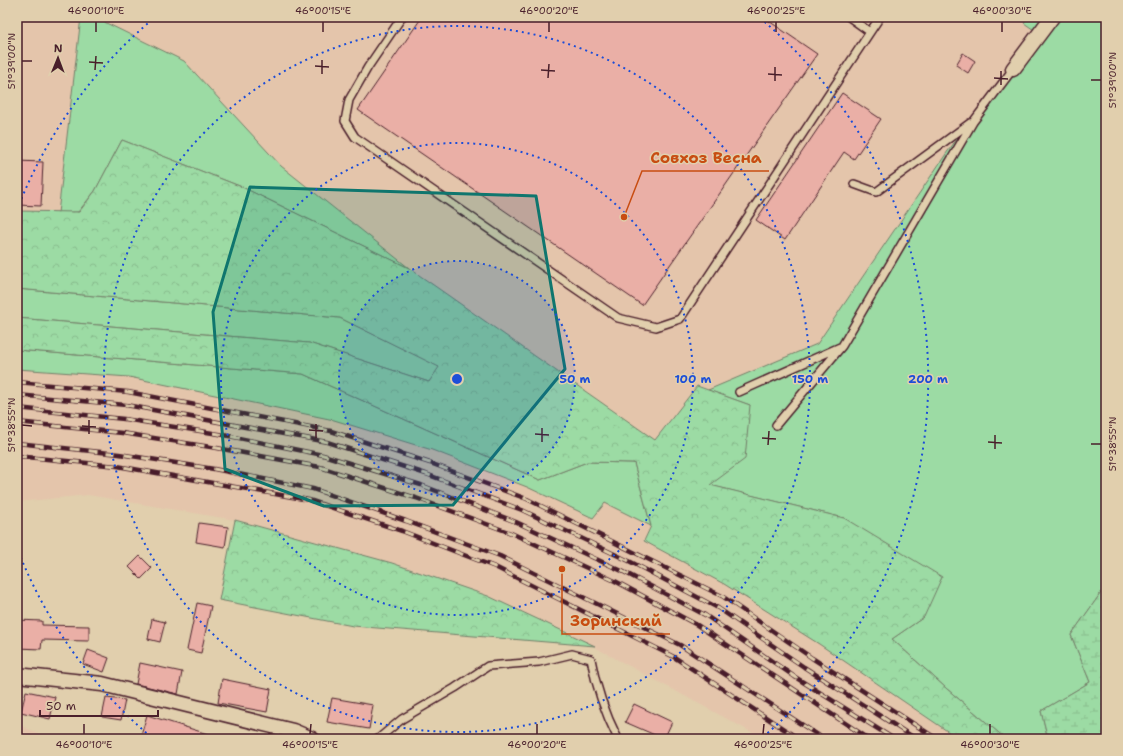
<svg xmlns="http://www.w3.org/2000/svg" width="1123" height="756" viewBox="0 0 1123 756" font-family="'Shantell Sans',sans-serif">
<defs>
<pattern id="forest-crowns" width="20" height="18" patternUnits="userSpaceOnUse"><rect width="20" height="18" fill="#9cdba4"/><path d="M2 6a3 3 0 1 1 6 0M12 15a3 3 0 1 1 6 0" fill="none" stroke="#88bc8d"/></pattern>
<pattern id="wetland-marsh" width="20" height="14" patternUnits="userSpaceOnUse"><rect width="20" height="14" fill="#9cdba4"/><path d="M1 5h8M5 5V1M11 12h8M15 12V8" fill="none" stroke="#88bc8d"/></pattern>
</defs>
<rect width="100%" height="100%" fill="#e1cfad"/>
<filter id="ink" filterUnits="userSpaceOnUse"><feTurbulence type="fractalNoise" baseFrequency=".025" numOctaves="2"/><feDisplacementMap in="SourceGraphic" scale="8" xChannelSelector="R" yChannelSelector="G"/><feConvolveMatrix kernelMatrix="1 2 1 2 8 2 1 2 1" color-interpolation-filters="sRGB"/></filter>
<g filter="url(#ink)">
<path fill="#e4c5ab" d="M17 17H81L58 213 17 211Z
M94 17H1027L1024 23 1037 32 948 151 817 344 708 390 697 386 656 440 409 268 281 166 184 61Z
M17 369 129 377 334 420 432 450 527 487 593 518 605 503 651 526 644 541 724 584 819 644 959 739H764L572 635 488 596 392 563 235 520 88 495 17 502Z
M17 724 51 739H17Z"/>
<path fill="#9cdba4" stroke="#737d68" d="M81 17H94L184 61 281 166 409 268 242 187 122 140 95 191 78 212 58 213Z
M1027 17H1106V588L1103 590 1071 635 1090 682 1041 711 1048 739H1006L947 689 892 639 924 617 844 518 709 485 750 405 708 390 817 344 948 151 1037 32 1024 23Z
M17 289 340 318 440 367 429 382 309 343 17 318Z
M17 350 303 374 540 480 587 462 634 463 651 526 605 503 593 518 527 487 432 450 334 420 129 377 17 369Z"/>
<path fill="url(#forest-crowns)" stroke="#737d68" d="M122 140 242 187 409 268 655 440 697 386 750 405 745 459 710 485 844 518 942 577 924 617 892 639 947 689 1006 739H959L819 644 724 584 644 541 651 526 634 463 587 462 540 480 303 374 17 350V318L309 343 429 382 439 367 340 318 17 289V211L79 212 95 191Z
M235 520 392 563 488 596 595 646 353 626 219 600Z"/>
<path fill="url(#wetland-marsh)" stroke="#737d68" d="M1106 588V739H1048L1041 711 1090 682 1071 635 1103 590Z"/>
<path fill="#eaafa6" stroke="#4a1f2b" d="M422 17H763L817 54 642 305 358 110Z
M963 53 975 61 968 73 956 65Z
M842 93 881 119 854 159 844 152 785 240 756 220Z
M17 161 43 162 41 206 17 205Z
M199 523 228 527 225 547 196 542Z
M140 556 152 568 141 579 129 567Z
M197 603 211 606 201 653 187 650Z
M152 619 165 622 160 642 148 639Z
M17 620 42 621V625L89 626V641L42 640 41 649 17 648Z
M88 650 109 658 104 672 83 664Z
M140 663 182 672 178 694 136 684Z
M222 679 271 689 267 712 218 703Z
M26 691 55 697 50 719 21 712Z
M106 698 125 700 121 720 102 717Z
M332 698 373 705 369 729 327 722Z
M634 704 672 722 664 739 625 722Z
M147 715 214 736V739H140Z"/>
<g fill="none" stroke-linecap="round" stroke-linejoin="round">
<defs>
<path id="service" d="M402 17 368 67 349 100 345 121 355 137 618 318 656 327 680 319 880 17
M849 17 870 32
M854 184 876 192 970 123
M739 392 840 347
M776 425 842 346 973 122 1013 69
M378 739 402 719 455 688 488 666 539 662 572 654 591 659C596 688 605 713 618 739"/>
<path id="minor" d="M1013 69 1052 17
M17 675 102 684 293 731 312 739"/>
</defs>
<use href="#service" stroke="#4a1f2b" stroke-width="10"/>
<use href="#minor" stroke="#4a1f2b" stroke-width="17"/>
<use href="#service" stroke="#e1cfad" stroke-width="7"/>
<use href="#minor" stroke="#e1cfad" stroke-width="14"/>
<defs>
<path id="rail" d="M17 382 128 392 331 431 430 463 527 499 722 596 812 658 937 739
M17 395 126 405 327 442 426 474 522 510 629 561 718 608 804 667 916 739
M17 408 124 419 219 434 323 455 421 485 516 522 622 571 705 615 795 677 894 739
M17 422 122 433 217 448 320 467 416 498 511 533 615 581 697 625 869 739
M17 443 119 454 214 469 313 489 406 521 500 556 680 645 824 739
M17 456 117 466 309 500 402 531 495 567 674 657 799 739"/>
</defs>
<use href="#rail" stroke="#4a1f2b" stroke-width="4.5"/>
<use href="#rail" stroke="#e1cfad" stroke-width="3" stroke-dasharray="9" stroke-linecap="butt"/>
</g>
</g>
<path fill="#0f766e" fill-opacity="0.2" stroke="#0f766e" stroke-width="3" stroke-linejoin="round" d="M250 187 536 196 565 369 453 505 324 506 225 469 213 312Z"/>
<path fill="none" stroke="#4a1f2b" stroke-width="1.5" d="M96 32V22M323 32V22M549 32V22M776 32V22M1002 32V22M22 61H32M89 62 103 63M315 66 329 67M95 70 96 56M541 70 555 71M322 74V60M768 74 782 75M548 78 549 64M994 78 1008 79M1091 80H1101M775 81V67M1001 85V71M22 425 32 426M82 426 96 427M309 430 323 431M89 434V420M535 434 549 435M316 438V424M762 438 776 439M542 442V428M988 442 1002 443M1091 444H1101M768 445 769 431M995 449V435M84 734V724M310 734 311 724M537 734V724M763 734 764 724M990 734V724"/>
<circle cx="457" cy="379" r="118" fill="#1d4ed8" fill-opacity=".12"/>
<g fill="none" stroke="#1d4ed8" stroke-width="2" stroke-dasharray="2 4">
<circle cx="457" cy="379" r="118"/>
<circle cx="457" cy="379" r="236"/>
<circle cx="457" cy="379" r="353"/>
<path d="M151 737A471 471 0 0 1 17 548M17 210A471 471 0 0 1 154 18M760 18A471 471 0 0 1 763 737"/>
</g>
<circle cx="457" cy="379" r="6" fill="#1d4ed8" stroke="#e1cfad" stroke-width="2"/>
<g font-size="12" text-anchor="middle" font-weight="bold" fill="#1d4ed8" stroke="#e1cfad" stroke-width="3" stroke-linejoin="round" paint-order="stroke">
<text x="575" y="383">50 m</text>
<text x="693" y="383">100 m</text>
<text x="810" y="383">150 m</text>
<text x="928" y="383">200 m</text>
</g>
<path fill="none" stroke="#c84d12" stroke-width="1.5" d="M624 217L642 171H769M562 569L562 634H670"/>
<g fill="#c84d12" stroke="#e1cfad" stroke-width="1.5">
<circle cx="624" cy="217" r="4"/>
<circle cx="562" cy="569" r="4"/>
</g>
<g font-size="16" text-anchor="middle" font-weight="bold" fill="#c84d12" stroke="#e1cfad" stroke-width="3" stroke-linejoin="round" paint-order="stroke">
<text x="706" y="163">Совхоз Весна</text>
<text x="616" y="626">Зоринский</text>
</g>
<rect width="1123" height="756" fill="none" stroke="#e1cfad" stroke-width="44"/>
<g transform="translate(58 58) rotate(1)" stroke="#e1cfad" stroke-width="3" paint-order="stroke">
<path d="M0-3L7 15L0 10L-7 15Z" fill="#4a1f2b"/>
<text y="-6" font-size="11" font-weight="bold" text-anchor="middle" fill="#4a1f2b">N</text>
</g>
<path d="M40 710v6h118v-6" fill="none" stroke="#4a1f2b" stroke-width="2"/>
<text x="46" y="710" font-size="12" fill="#4a1f2b" stroke="#e1cfad" stroke-width="3" paint-order="stroke">50 m</text>
<rect x="22" y="22" width="1079" height="712" fill="none" stroke="#4a1f2b" stroke-width="1.5"/>
<g font-size="10" text-anchor="middle" fill="#4a1f2b">
<text x="96" y="14">46°00'10"E</text>
<text x="323" y="14">46°00'15"E</text>
<text x="549" y="14">46°00'20"E</text>
<text x="776" y="14">46°00'25"E</text>
<text x="1002" y="14">46°00'30"E</text>
<text transform="translate(11 61) rotate(-90)" y="4">51°39'00"N</text>
<text transform="translate(1112 80) rotate(-90)" y="4">51°39'00"N</text>
<text transform="translate(11 425) rotate(-90)" y="4">51°38'55"N</text>
<text transform="translate(1112 444) rotate(-90)" y="4">51°38'55"N</text>
<text x="84" y="748">46°00'10"E</text>
<text x="310" y="748">46°00'15"E</text>
<text x="537" y="748">46°00'20"E</text>
<text x="763" y="748">46°00'25"E</text>
<text x="990" y="748">46°00'30"E</text>
</g>
</svg>
